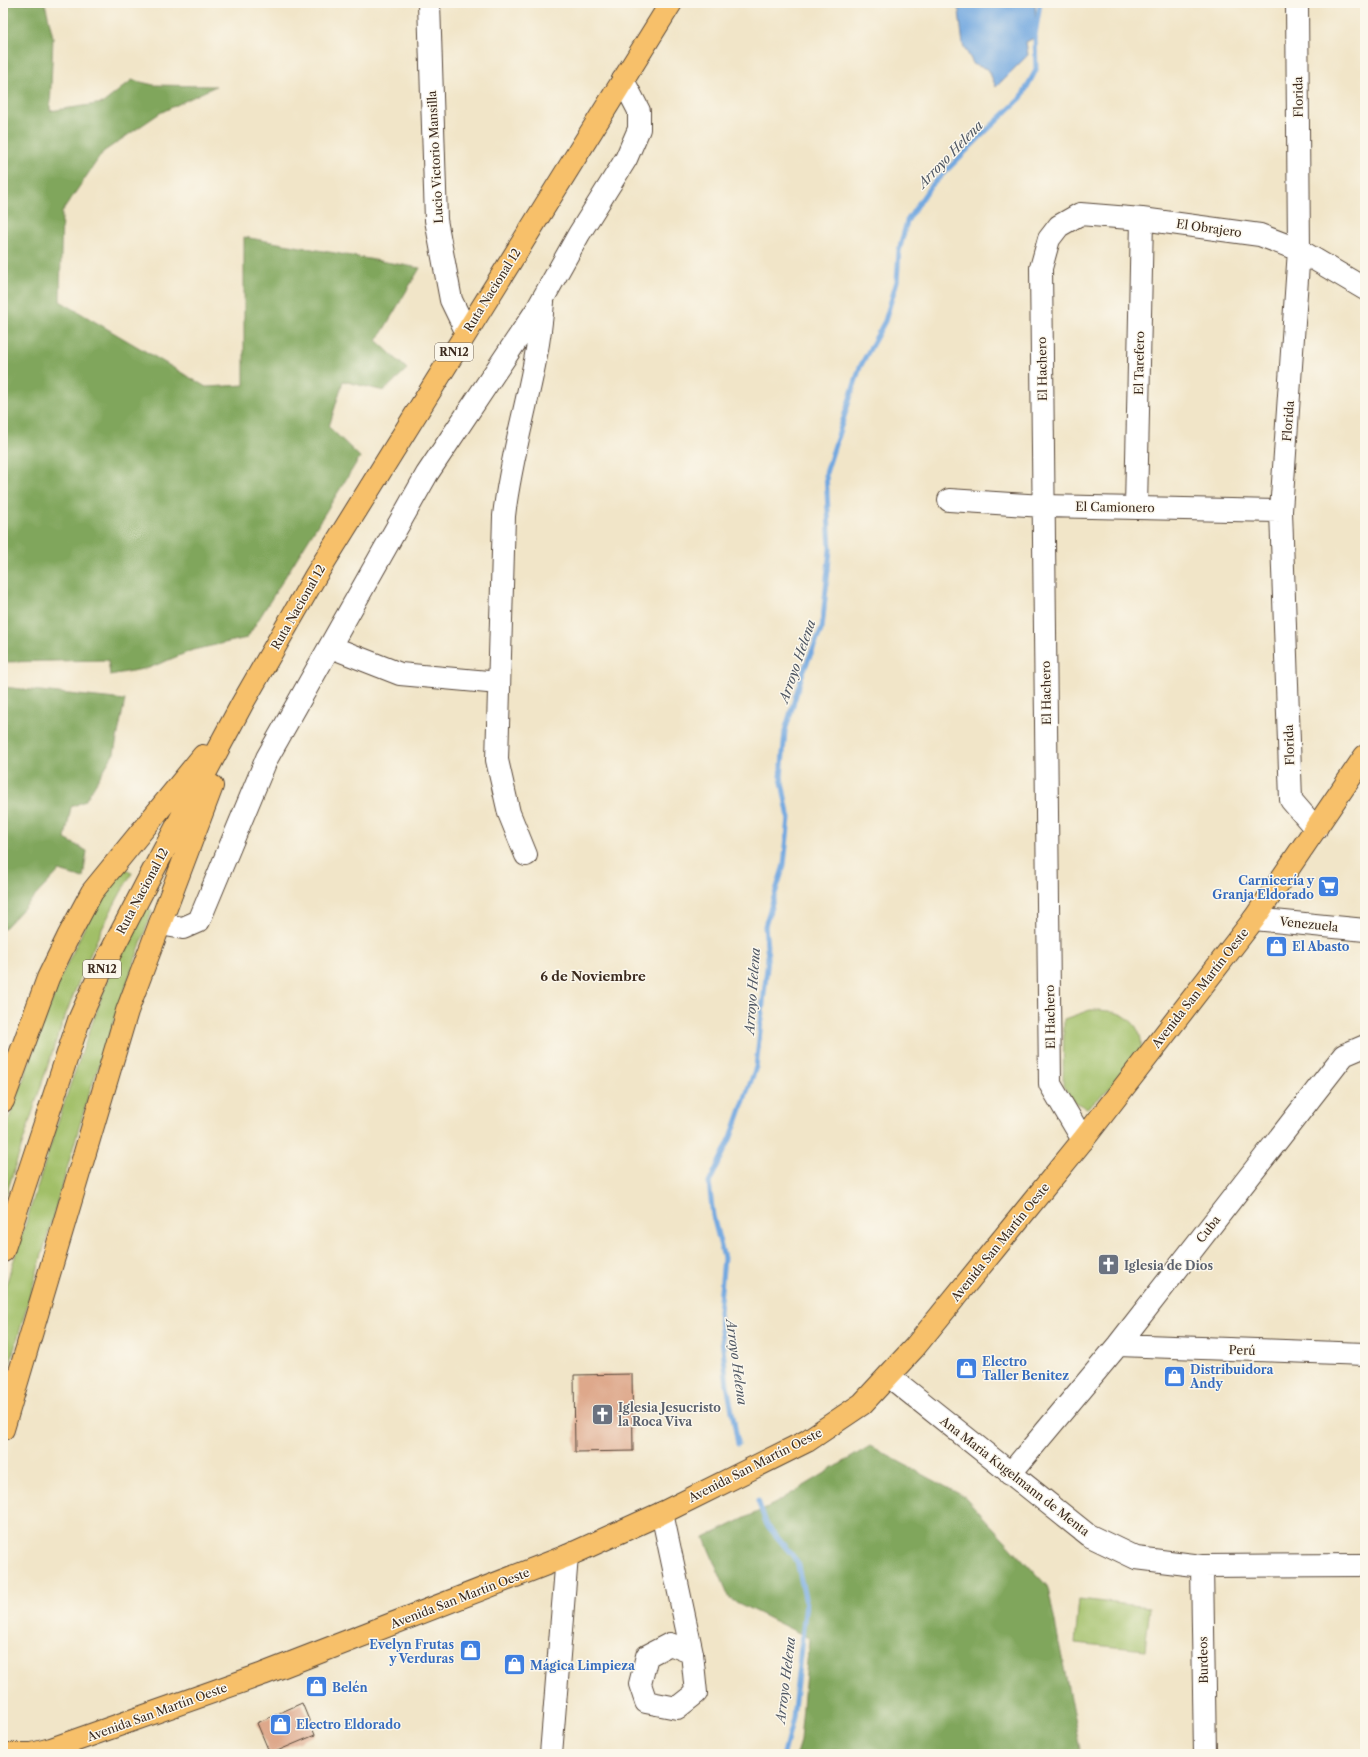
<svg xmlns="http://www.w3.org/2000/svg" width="1368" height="1757" viewBox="0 0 1368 1757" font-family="'Libre Caslon Text',serif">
<rect width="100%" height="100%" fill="#fbf7ec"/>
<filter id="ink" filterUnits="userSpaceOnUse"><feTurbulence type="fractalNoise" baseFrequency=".025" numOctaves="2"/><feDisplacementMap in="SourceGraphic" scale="8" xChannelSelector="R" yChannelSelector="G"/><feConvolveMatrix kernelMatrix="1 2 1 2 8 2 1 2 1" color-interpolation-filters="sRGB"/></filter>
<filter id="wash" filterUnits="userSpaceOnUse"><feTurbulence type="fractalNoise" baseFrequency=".012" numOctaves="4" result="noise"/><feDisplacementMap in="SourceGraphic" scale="16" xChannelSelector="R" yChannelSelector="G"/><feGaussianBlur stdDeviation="0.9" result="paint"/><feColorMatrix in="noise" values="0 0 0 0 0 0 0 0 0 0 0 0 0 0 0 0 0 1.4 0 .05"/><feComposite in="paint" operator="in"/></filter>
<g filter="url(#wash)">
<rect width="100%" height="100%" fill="#f1e5c8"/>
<path fill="#a1bf67" stroke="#6e7442" d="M123 866 132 873C71 975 40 1092 3 1204V1135L59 981 99 897Z
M145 907 152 911 88 1097 3 1388V1294L69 1088 111 971Z
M1090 1010C1108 1010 1125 1011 1136 1027 1141 1035 1143 1043 1140 1053 1137 1066 1098 1098 1087 1108L1074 1102 1063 1086 1064 1019Z
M1079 1599 1150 1607 1145 1650 1075 1643Z"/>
<path fill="#80a65c" stroke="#5e683d" d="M3 3H45L53 37 50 111 103 103 132 80 154 85 216 86 160 113 103 152 62 212 60 301 206 387 244 385V237L420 268 377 341 407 369 384 391 343 381 329 427 360 457 247 638 193 650 149 668 110 675 108 660 3 662Z
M3 687 125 700 114 753 85 801 71 807 65 839 87 851 83 878 59 871 3 930Z
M870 1446 965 1497 1048 1587 1081 1754H796L800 1741 809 1638 730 1599 704 1538 774 1504Z"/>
<path fill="#72a8e0" stroke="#56697f" d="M955 3H1035L1036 37 1026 42 1028 55 996 87 988 69 974 65 963 45 959 11Z"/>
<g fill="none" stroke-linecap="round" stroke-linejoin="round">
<path stroke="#72a8e0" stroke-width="5" d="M738 1444 727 1384 719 1312 724 1258 713 1216 709 1183 731 1137 756 1067 768 958 765 926 784 865 789 818 781 777 785 731 803 672 822 628 830 549 826 473 860 367 885 321 897 281 899 251 907 221 930 187 985 132 1021 98 1036 70 1035 35 1040 3
M758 1501 767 1525 797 1561 806 1603 793 1718 784 1754"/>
</g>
<g id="blocks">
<path fill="#dea88b" d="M632 1374 633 1451 575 1452 574 1375Z
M302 1703 315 1735 270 1754 257 1723Z"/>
</g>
</g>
<g filter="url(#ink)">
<use href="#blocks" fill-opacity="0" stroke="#564638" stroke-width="1"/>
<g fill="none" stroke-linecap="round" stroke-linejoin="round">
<defs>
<path id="minor" d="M429 3 436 220 451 300 466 331
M1297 3 1299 250 1281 511 1291 800 1316 829
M949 500 1044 506 1281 511
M1136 508 1142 219
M331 647 400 674 499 683
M526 855 509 813 497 760 504 516C512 444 538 374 543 302
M1254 919 1365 930
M160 924 183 928 199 921 267 758 427 474 536 311 579 234 626 159 639 129V111L623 80
M1083 1140 1050 1084 1041 268 1049 239 1059 226 1080 214 1142 219 1260 235 1299 250 1365 289
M1118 1345 1365 1354
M889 1376 1088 1535 1136 1558 1202 1566 1365 1565
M1010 1474 1118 1345 1344 1055 1365 1046
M662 1513 692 1653 696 1693 677 1708 646 1702 640 1684 647 1656 670 1644 692 1653
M1202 1566 1205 1754
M551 1754 567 1556"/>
<path id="major" d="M32 1754 51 1749 263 1674 567 1556 662 1513 807 1441 862 1404 914 1348 1083 1140 1254 919 1365 756"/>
<path id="highway" d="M3 1101 48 978 68 937 92 892 203 756
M3 1251 79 1020 101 971 155 867 242 704 316 575 671 3
M3 1429 127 1011 212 786
M3 1754H35"/>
</defs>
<use href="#minor" stroke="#564638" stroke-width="24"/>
<use href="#major" stroke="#564638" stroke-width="24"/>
<use href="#highway" stroke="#564638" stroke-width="24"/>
<use href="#minor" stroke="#fff" stroke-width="22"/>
<use href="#major" stroke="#f7c06b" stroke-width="22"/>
<use href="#highway" stroke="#f7c06b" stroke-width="22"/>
</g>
</g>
<defs>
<symbol id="supermarket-square" viewBox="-11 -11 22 22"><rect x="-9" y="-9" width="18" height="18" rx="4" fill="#3f7fe0" stroke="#fbf7ec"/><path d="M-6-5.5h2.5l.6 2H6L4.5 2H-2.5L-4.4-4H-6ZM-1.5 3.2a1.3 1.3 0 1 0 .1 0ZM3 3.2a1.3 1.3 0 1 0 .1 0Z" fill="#fff"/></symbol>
<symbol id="shop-square" viewBox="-11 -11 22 22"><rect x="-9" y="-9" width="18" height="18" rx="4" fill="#3f7fe0" stroke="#fbf7ec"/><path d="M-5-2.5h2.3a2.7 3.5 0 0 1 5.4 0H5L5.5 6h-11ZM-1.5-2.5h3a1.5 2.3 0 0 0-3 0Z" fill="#fff"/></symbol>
<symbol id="church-square" viewBox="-11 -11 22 22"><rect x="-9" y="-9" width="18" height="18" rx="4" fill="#6b7280" stroke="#fbf7ec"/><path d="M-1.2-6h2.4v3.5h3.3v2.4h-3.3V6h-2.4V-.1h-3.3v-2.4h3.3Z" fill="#fff"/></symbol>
</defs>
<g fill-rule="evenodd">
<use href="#supermarket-square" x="1316" y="874" width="25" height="25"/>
<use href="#shop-square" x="1264" y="934" width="25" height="25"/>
<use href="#church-square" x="1096" y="1252" width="25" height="25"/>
<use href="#shop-square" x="954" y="1356" width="25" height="25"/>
<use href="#shop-square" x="1162" y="1364" width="25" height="25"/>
<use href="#church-square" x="590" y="1402" width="25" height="25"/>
<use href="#shop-square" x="458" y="1638" width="25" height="25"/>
<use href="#shop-square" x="502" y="1652" width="25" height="25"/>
<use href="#shop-square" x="304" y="1674" width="25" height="25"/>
<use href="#shop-square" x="268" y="1712" width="25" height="25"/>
</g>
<g text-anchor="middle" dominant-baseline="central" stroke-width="3" stroke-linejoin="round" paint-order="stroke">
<g fill="#fbf7ec" stroke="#75685c" stroke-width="1">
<rect x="435" y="343" width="38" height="18" rx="3"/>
<rect x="83" y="960" width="38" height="18" rx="3"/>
</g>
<g font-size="11" font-weight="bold" fill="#3b2a1e">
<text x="454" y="352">RN12</text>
<text x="102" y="969">RN12</text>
</g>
<g font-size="12" fill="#3b2a1e" stroke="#fbf7ec">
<text transform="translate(1298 97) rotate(-91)">Florida</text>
<text transform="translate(435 157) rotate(-93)">Lucio Victorio Mansilla</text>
<text transform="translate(1209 228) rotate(8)">El Obrajero</text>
<text transform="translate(492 290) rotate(-58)">Ruta Nacional 12</text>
<text transform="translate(1139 363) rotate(-89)">El Tarefero</text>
<text transform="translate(1042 369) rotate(-91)">El Hachero</text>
<text transform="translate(1288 421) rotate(-86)">Florida</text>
<text transform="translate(1115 507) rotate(1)">El Camionero</text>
<text transform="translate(298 607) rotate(-60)">Ruta Nacional 12</text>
<text transform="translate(1046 693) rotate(-91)">El Hachero</text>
<text transform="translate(1289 745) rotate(-92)">Florida</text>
<text transform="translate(142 891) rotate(-62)">Ruta Nacional 12</text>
<text transform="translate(1309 924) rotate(6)">Venezuela</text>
<text transform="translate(1200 988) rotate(-52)">Avenida San Martín Oeste</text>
<text transform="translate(1050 1017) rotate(-91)">El Hachero</text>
<text transform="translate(1208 1229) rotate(-52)">Cuba</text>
<text transform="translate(1000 1242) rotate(-51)">Avenida San Martín Oeste</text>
<text transform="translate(1242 1350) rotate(2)">Perú</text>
<text transform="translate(755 1465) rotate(-27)">Avenida San Martín Oeste</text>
<text transform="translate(1015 1476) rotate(38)">Ana Maria Kugelmann de Menta</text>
<text transform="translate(460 1598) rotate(-21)">Avenida San Martín Oeste</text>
<text transform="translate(1203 1660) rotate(-91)">Burdeos</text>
<text transform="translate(157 1712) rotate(-20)">Avenida San Martín Oeste</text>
</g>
<g font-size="12" font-weight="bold" fill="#366cbe" stroke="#fbf7ec" text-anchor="start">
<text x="1314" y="880" text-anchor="end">Carnicería y<tspan x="1314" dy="14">Granja Eldorado</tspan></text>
<text x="1292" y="946">El Abasto</text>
<text x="982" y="1361">Electro<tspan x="982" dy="14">Taller Benitez</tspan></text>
<text x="1190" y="1369">Distribuidora<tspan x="1190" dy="14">Andy</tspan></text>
<text x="454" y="1644" text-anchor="end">Evelyn Frutas<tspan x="454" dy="14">y Verduras</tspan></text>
<text x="530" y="1665">Mágica Limpieza</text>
<text x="332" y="1687">Belén</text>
<text x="296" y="1724">Electro Eldorado</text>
</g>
<g font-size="12" font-weight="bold" fill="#5b616d" stroke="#fbf7ec" text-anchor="start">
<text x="1124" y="1265">Iglesia de Dios</text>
<text x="618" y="1407">Iglesia Jesucristo<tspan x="618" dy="14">la Roca Viva</tspan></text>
</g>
<g font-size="13" font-style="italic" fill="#4e5662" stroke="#fbf7ec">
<text transform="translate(950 154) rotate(-46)">Arroyo Helena</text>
<text transform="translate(797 661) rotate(-71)">Arroyo Helena</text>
<text transform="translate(752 991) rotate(-86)">Arroyo Helena</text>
<text transform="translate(737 1362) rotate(82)">Arroyo Helena</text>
<text transform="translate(785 1680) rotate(-83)">Arroyo Helena</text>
</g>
<g font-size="13" font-weight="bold" fill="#3b2a1e" stroke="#fbf7ec">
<text x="593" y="976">6 de Noviembre</text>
</g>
</g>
<rect width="1368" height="1757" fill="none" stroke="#fbf7ec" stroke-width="16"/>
</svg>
